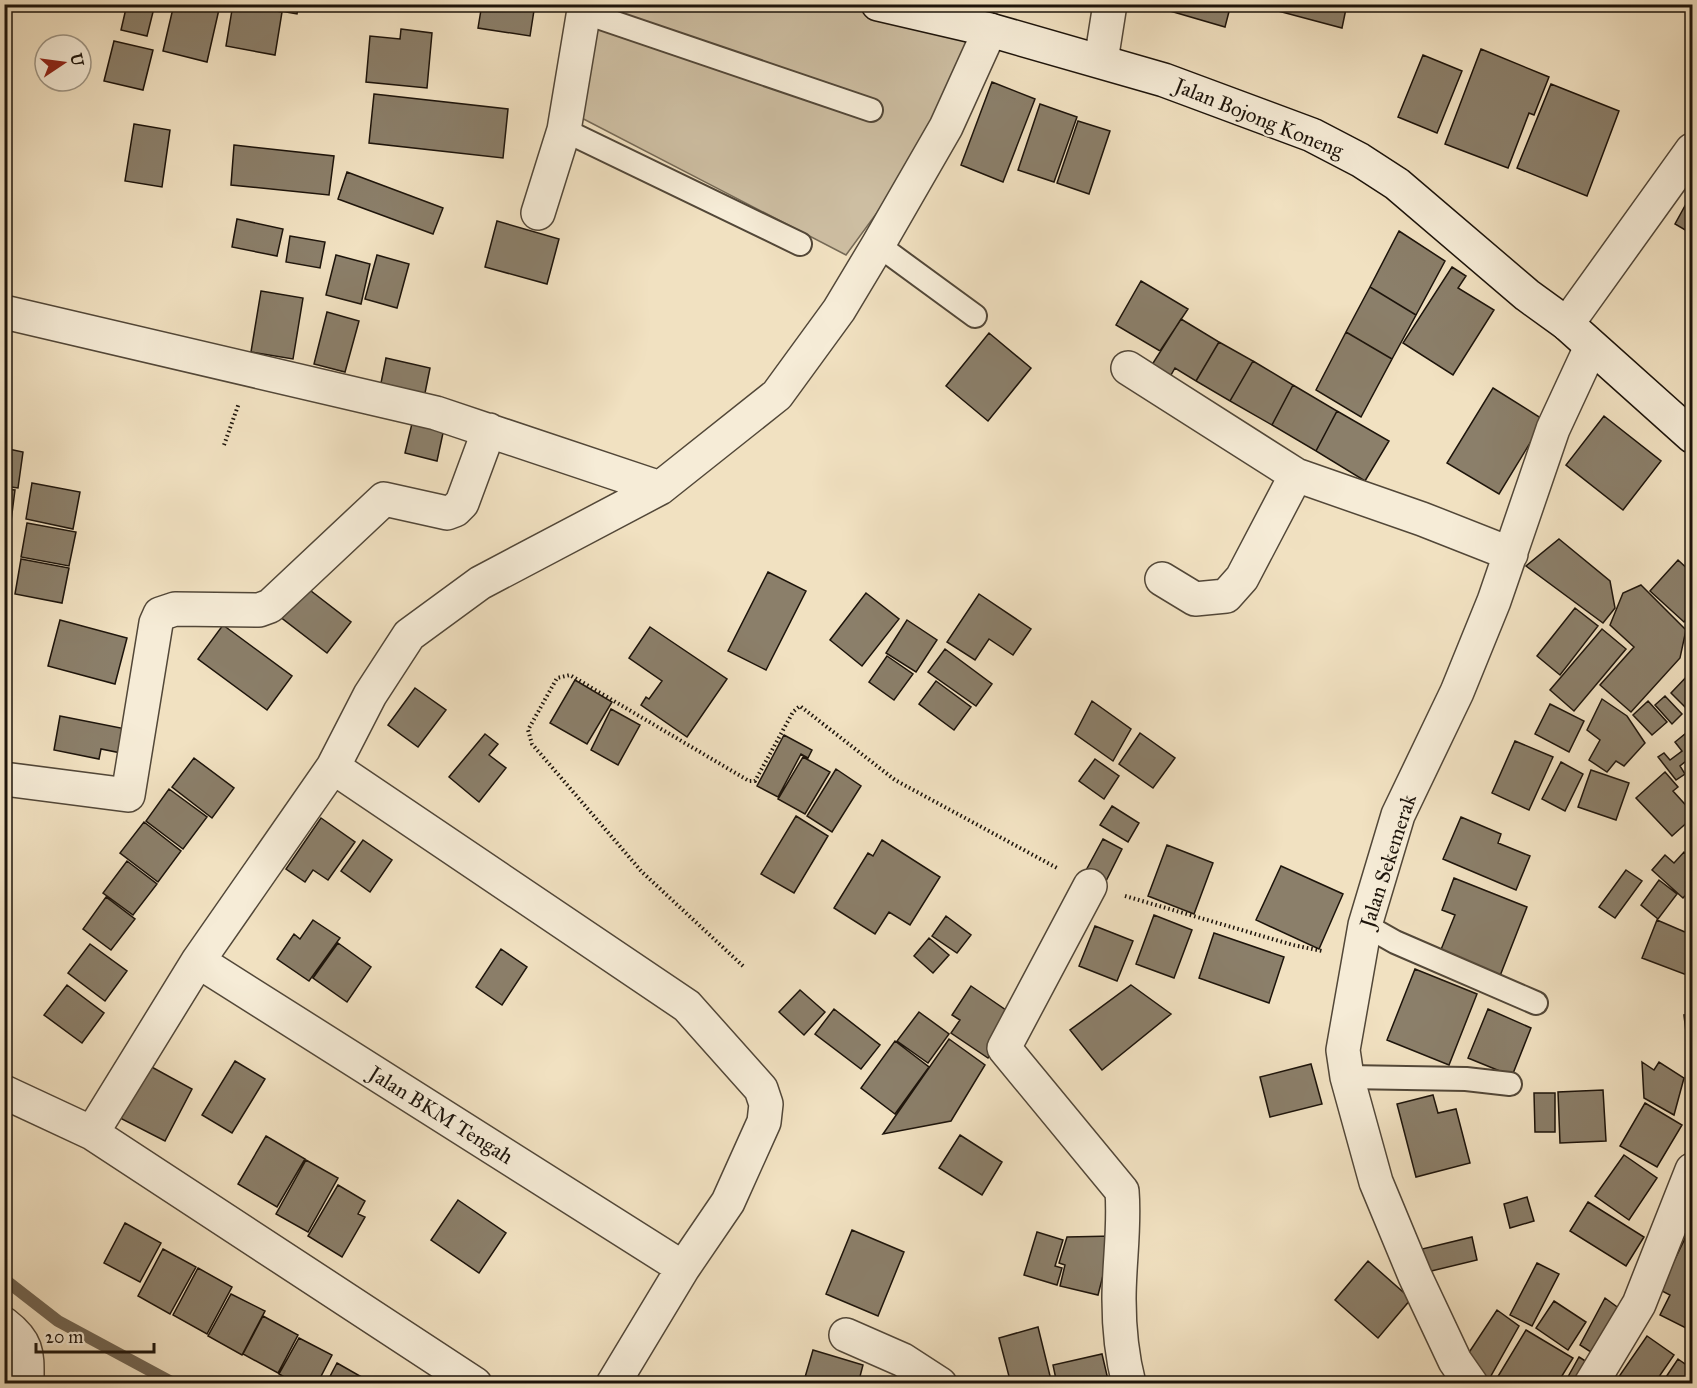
<svg xmlns="http://www.w3.org/2000/svg" width="1697" height="1388" viewBox="0 0 1697 1388" font-family="'IM FELL Great Primer',serif">
<rect width="100%" height="100%" fill="#f1e1c1"/>
<filter id="stains"><feTurbulence type="fractalNoise" baseFrequency=".00333" numOctaves="4"/><feColorMatrix values="0 0 0 0 .2 0 0 0 0 .09 0 0 0 0 .02 0 0 0 .5 -.17"/></filter>
<radialGradient id="worn" r=".72"><stop offset=".6" stop-color="#630" stop-opacity="0"/><stop offset="1" stop-color="#630" stop-opacity=".3"/></radialGradient>
<path fill="#cdbea2" stroke="#756956" stroke-width="1.5" d="M594 5H867L1005 38 846 255 572 113Z"/>
<g fill="none" stroke-linecap="round" stroke-linejoin="round">
<path stroke="#716553" stroke-width="12" d="M4 1279 58 1321 175 1384"/>
</g>
<path fill="#8b7f6a" stroke="#1d140b" stroke-width="1.5" d="M127 4H155L147 36 121 30Z
M174 4 220 5 207 62 163 51Z
M233 4 282 12 275 55 226 46Z
M275 4H299L297 14 274 10Z
M482 4H535L530 36 478 28Z
M1018 4H1048L1047 11Z
M1146 4H1231L1225 27Z
M1280 4H1347L1342 28 1278 11Z
M401 29 432 33 427 88 366 82 370 36 400 39Z
M114 41 153 50 143 90 104 81Z
M1481 49 1549 77 1534 115 1529 113 1508 168 1445 144Z
M1423 55 1462 71 1437 133 1398 117Z
M992 82 1035 99 1003 182 961 165Z
M1551 84 1619 111 1587 196 1517 168Z
M374 94 508 109 503 158 369 143Z
M1040 104 1077 117 1054 182 1018 170Z
M1078 121 1110 131 1089 194 1057 183Z
M134 124 170 130 162 187 125 181Z
M234 145 334 156 329 195 231 185Z
M347 172 443 208 433 234 338 199Z
M1692 193V234L1675 224Z
M237 219 283 229 277 256 232 247Z
M497 221 559 239 547 284 485 267Z
M1399 231 1445 261 1416 315 1370 287Z
M290 236 325 242 320 268 286 262Z
M336 255 370 264 361 304 326 295Z
M377 255 409 264 397 308 365 299Z
M1452 267 1466 276 1458 288 1494 310 1453 375 1403 343Z
M1141 281 1188 309 1160 351 1116 325Z
M1370 287 1416 315 1392 359 1346 332Z
M261 291 303 298 293 359 251 352Z
M327 312 359 321 345 372 314 364Z
M1181 319 1219 342 1196 381 1175 368 1167 382 1148 371Z
M1346 332 1392 359 1361 417 1316 390Z
M989 333 1031 368 988 421 946 386Z
M1219 342 1253 361 1230 401 1196 381Z
M386 358 430 368 424 398 380 388Z
M1253 361 1293 385 1272 425 1230 401Z
M1293 385 1337 411 1316 451 1272 425Z
M1493 388 1544 420 1499 494 1447 463Z
M415 411 446 419 437 461 405 453Z
M1337 411 1389 441 1365 481 1316 451Z
M1604 416 1661 461 1623 510 1566 465Z
M4 448 23 452 18 488 4 486Z
M32 483 80 492 73 529 26 519Z
M4 489 15 490 10 529 4 528Z
M27 523 76 532 69 566 21 557Z
M1559 539 1610 581 1615 608 1603 623 1526 566Z
M21 559 69 568 62 603 15 594Z
M1678 560 1692 573V612L1684 622 1650 591Z
M768 572 806 591 766 670 728 651Z
M302 584 351 622 327 653 279 616Z
M1641 585 1686 630 1680 658 1631 712 1600 685 1634 647 1610 625 1623 593Z
M866 593 899 619 862 666 830 640Z
M979 594 1031 629 1013 655 989 639 975 660 947 642Z
M1575 608 1598 626 1560 675 1537 656Z
M60 620 127 638 115 684 48 666Z
M907 620 937 640 916 672 886 653Z
M223 625 292 676 267 710 198 659Z
M650 627 727 679 687 737 641 705 646 697 649 699 662 681 629 658Z
M1602 629 1626 649 1574 711 1550 690Z
M945 649 992 684 976 706 928 672Z
M887 656 913 674 894 700 869 682Z
M1691 672 1692 674V714L1671 693Z
M575 680 612 702 587 744 550 723Z
M936 681 971 707 954 730 919 704Z
M415 688 446 710 418 747 388 725Z
M1665 696 1682 714 1672 724 1655 705Z
M1602 699 1627 716 1645 743 1624 766 1616 761 1607 772 1589 760 1600 740 1587 730Z
M1092 701 1131 729 1113 761 1075 734Z
M1648 701 1667 722 1652 735 1633 715Z
M1550 704 1584 721 1569 752 1535 734Z
M611 709 640 725 618 765 591 750Z
M60 716 131 730 126 754 101 749 99 759 54 750Z
M1691 729 1692 756 1680 766 1685 774 1676 780 1658 757 1664 753 1670 760 1682 751 1675 742Z
M1140 733 1175 758 1153 788 1119 764Z
M485 734 498 744 489 755 506 768 479 802 449 777Z
M784 735 812 750 808 758 801 754 778 797 757 786Z
M1515 741 1553 757 1529 810 1492 793Z
M803 757 830 772 805 814 778 799Z
M194 758 234 788 212 818 172 787Z
M1095 759 1119 776 1104 799 1079 781Z
M1561 762 1583 774 1565 811 1542 799Z
M836 769 861 786 832 832 807 816Z
M1591 770 1629 783 1616 820 1578 807Z
M1665 772 1678 787 1673 791 1692 812V818L1672 836 1636 798Z
M169 789 207 817 183 849 146 821Z
M1112 806 1139 823 1128 842 1100 825Z
M796 816 828 836 794 893 761 874Z
M1461 817 1501 834 1498 843 1530 856 1516 890 1443 859Z
M321 818 355 842 328 880 313 870 305 882 286 869Z
M144 822 181 851 158 882 120 853Z
M1103 839 1122 849 1106 881 1084 874Z
M363 840 392 860 370 892 341 871Z
M882 840 940 877 910 925 889 912 875 934 834 908 868 853 873 856Z
M1167 845 1213 863 1194 914 1148 896Z
M1684 852 1692 860V872L1689 875 1692 878V888L1683 898 1652 870 1665 855 1674 863Z
M127 861 157 884 133 915 103 893Z
M1281 866 1343 894 1319 949 1256 920Z
M1626 870 1642 881 1615 918 1599 907Z
M1454 878 1527 907 1498 981 1438 957 1455 915 1442 910Z
M1659 880 1677 894 1658 919 1641 905Z
M106 897 135 919 111 950 83 929Z
M1154 915 1192 930 1174 978 1136 964Z
M946 916 971 935 957 953 932 936Z
M313 920 340 938 309 981 277 959 294 934 300 939Z
M1657 920 1692 935V977L1642 958Z
M1095 926 1133 941 1117 981 1079 966Z
M1214 933 1284 957 1269 1003 1199 978Z
M929 938 949 955 933 973 914 956Z
M338 943 371 967 347 1002 313 978Z
M90 944 127 971 105 1001 68 973Z
M501 949 527 967 502 1005 476 987Z
M1415 969 1477 994 1449 1065 1387 1040Z
M67 985 104 1013 82 1043 44 1015Z
M1131 985 1171 1014 1102 1070 1070 1030Z
M971 986 1016 1017 988 1058 951 1033 960 1020 952 1015Z
M800 990 825 1012 804 1035 779 1012Z
M834 1009 880 1045 861 1069 815 1034Z
M1488 1009 1531 1028 1512 1076 1468 1058Z
M919 1012 949 1034 928 1063 897 1041Z
M1692 1014V1066H1690L1684 1015Z
M949 1039 985 1065 951 1121 883 1134Z
M895 1041 929 1067 895 1114 861 1088Z
M235 1061 265 1079 232 1133 202 1115Z
M1642 1062 1654 1070 1659 1062 1684 1078 1674 1115 1644 1098Z
M1311 1064 1322 1104 1270 1117 1260 1077Z
M148 1065 192 1089 165 1141 120 1118Z
M1603 1090 1606 1141 1560 1143 1558 1092Z
M1534 1093H1555V1132H1535Z
M1433 1095 1438 1113 1456 1109 1470 1163 1416 1177 1397 1104Z
M1645 1103 1682 1125 1657 1167 1620 1146Z
M960 1135 1002 1162 982 1195 939 1168Z
M266 1136 305 1159 277 1207 238 1184Z
M1624 1155 1657 1178 1629 1220 1595 1196Z
M306 1160 338 1178 308 1232 276 1214Z
M338 1185 365 1201 358 1214 365 1217 342 1257 308 1236Z
M1527 1197 1534 1221 1510 1228 1504 1204Z
M458 1200 506 1233 479 1273 431 1240Z
M1588 1202 1644 1237 1626 1266 1570 1231Z
M125 1223 161 1243 140 1282 104 1263Z
M1692 1224V1331L1660 1315 1670 1295 1660 1290Z
M852 1230 904 1252 878 1316 826 1294Z
M1037 1232 1063 1240 1055 1266 1062 1268 1057 1285 1024 1275Z
M1113 1236 1098 1295 1060 1286 1065 1265 1059 1263 1067 1237Z
M1472 1237 1477 1260 1423 1273 1418 1250Z
M163 1249 196 1267 170 1314 138 1296Z
M1368 1261 1411 1299 1378 1338 1335 1300Z
M1537 1263 1559 1274 1532 1326 1510 1315Z
M198 1268 232 1287 207 1334 173 1315Z
M231 1294 265 1311 242 1355 208 1336Z
M1605 1298 1628 1315 1600 1358 1580 1345Z
M1554 1301 1586 1322 1568 1350 1536 1328Z
M1497 1310 1519 1326 1488 1381 1468 1354Z
M263 1316 298 1335 278 1373 243 1354Z
M1038 1327 1052 1384H1011L999 1338Z
M1526 1330 1573 1358 1557 1384H1506L1497 1378Z
M1647 1336 1674 1355 1654 1384H1626L1618 1378Z
M299 1338 332 1355 317 1384H296L279 1374Z
M813 1350 863 1365 858 1384H803Z
M1102 1354 1109 1384H1057L1053 1365Z
M1579 1357 1595 1367 1585 1384H1564Z
M1678 1359 1692 1369V1374L1685 1384H1668L1664 1380Z
M337 1363 367 1380 365 1384H326Z"/>
<g fill="none" stroke-linecap="round" stroke-linejoin="round">
<defs>
<path id="lane" d="M583 12 871 110
M564 130 800 244
M878 245 975 316
M1365 925 1395 942 1536 1003
M1347 1077 1466 1079 1510 1084"/>
<path id="street" d="M1101 61 1110 4
M538 213 564 130 585 4
M4 312 436 413 660 488
M1567 324 1692 150
M1128 368 1296 475 1422 519 1511 554
M1162 579 1195 599 1226 596 1242 578 1296 475
M333 767 687 1006 761 1089 766 1104 764 1122 728 1202 683 1268 613 1384
M4 779 128 795 156 623 160 614 175 609 259 610 270 606 384 499 447 513 455 510 462 503 489 430
M1090 886 1004 1048 1122 1191C1125 1227 1119 1263 1119 1299 1119 1327 1122 1357 1129 1384
M198 961 683 1268
M4 1092 92 1133 475 1384
M92 1133 198 961 333 767 370 695 409 635 480 583 660 488 777 395 839 310 878 245 946 127 990 30
M4 1324C29 1343 27 1354 27 1384
M846 1335 903 1360 940 1384
M1471 1384 1455 1361 1415 1276 1376 1182 1347 1077 1343 1050 1365 925 1398 815 1457 692 1494 601 1553 429 1591 347
M1591 1384 1639 1304 1692 1170"/>
<path id="secondary" d="M878 4 990 30 1164 80 1312 135 1360 160 1397 184 1527 295 1567 324 1692 436"/>
</defs>
<use href="#lane" stroke="#524738" stroke-width="26"/>
<use href="#street" stroke="#524738" stroke-width="36"/>
<use href="#secondary" stroke="#1d140b" stroke-width="36"/>
<path stroke="#1d140b" stroke-width="4" stroke-dasharray="1.5 3" stroke-linecap="butt" d="M224 445 239 403
M1125 896 1293 945 1322 951
M743 966 642 872 532 744 528 730 557 678 570 675 749 781H755L793 712 800 706 895 780 1057 868"/>
<use href="#lane" stroke="#f6ecd7" stroke-width="22"/>
<use href="#street" stroke="#f6ecd7" stroke-width="33"/>
<use href="#secondary" stroke="#f6ecd7" stroke-width="33"/>
</g>
<g text-anchor="middle" dominant-baseline="central" stroke-width="4.5" stroke-linejoin="round" paint-order="stroke">
<g font-size="21" fill="#1d140b" stroke="#f6ecd7">
<text transform="translate(1259 118) rotate(22)">Jalan Bojong Koneng</text>
<text transform="translate(1388 861) rotate(-72)">Jalan Sekemerak</text>
<text transform="translate(441 1115) rotate(32)">Jalan BKM Tengah</text>
</g>
</g>
<rect width="1697" height="1388" fill="none" stroke="#f1e1c1" stroke-width="24"/>
<rect x="6" y="6" width="1685" height="1376" fill="none" stroke="#1d140b" stroke-width="3"/>
<rect x="12" y="12" width="1673" height="1364" fill="none" stroke="#1d140b" stroke-width="1.5"/>
<g transform="translate(63 63) rotate(77)"><circle r="28" fill="#f6ecd7" stroke="#9f9685" stroke-width="1.5"/>
<path d="M0-4.5L10 22L0 15L-10 22Z" fill="#8f2418"/>
<text y="-9" font-size="16" font-weight="bold" text-anchor="middle" fill="#1d140b">U</text>
</g>
<path d="M36 1343v9h118v-9" fill="none" stroke="#1d140b" stroke-width="3"/>
<text x="45" y="1343" font-size="18" fill="#1d140b" stroke="#f6ecd7" stroke-width="4.5" paint-order="stroke">20 m</text>
<rect width="100%" height="100%" filter="url(#stains)"/>
<rect width="100%" height="100%" fill="url(#worn)"/>
</svg>
